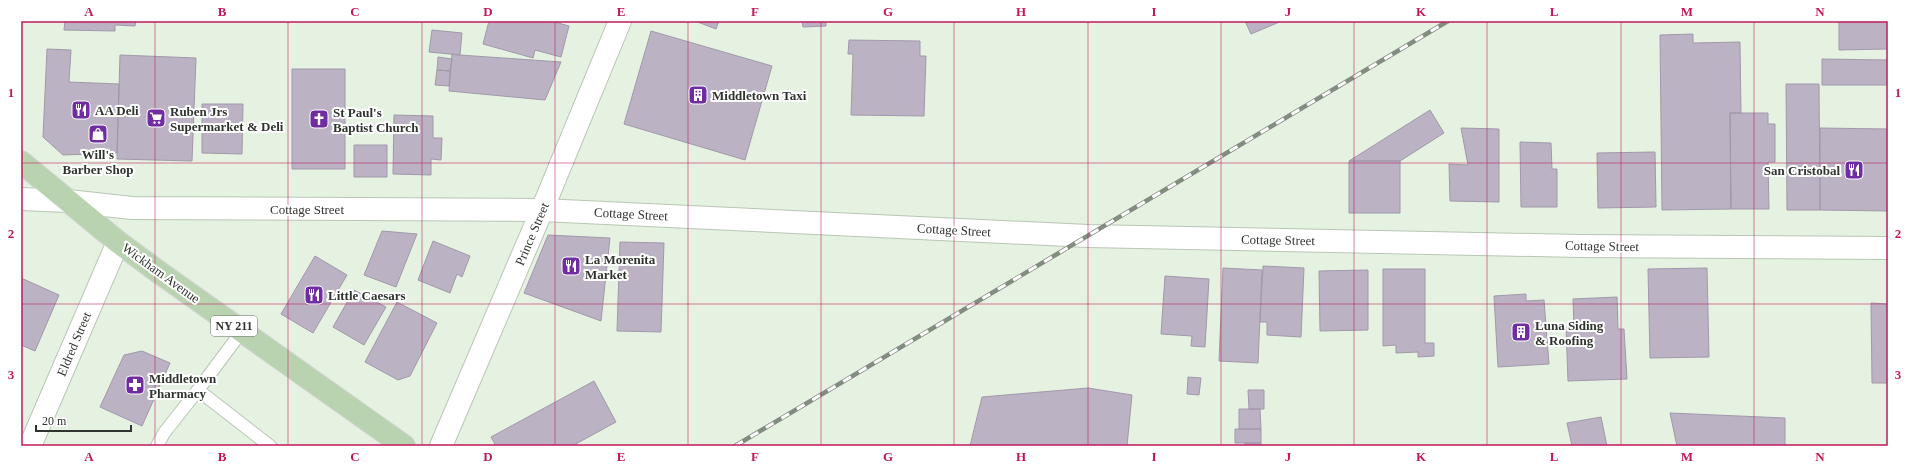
<svg xmlns="http://www.w3.org/2000/svg" width="1909" height="467" viewBox="0 0 1909 467" font-family="'Times New Roman',serif">
<rect width="100%" height="100%" fill="#e5f1e1"/>
<path fill="#bbb2c4" stroke="#a199aa" d="M65 21H136L135 26 115 25V31L64 30Z
M489 21H559L558 23 569 26 561 57 535 50 533 58 483 44Z
M695 21H719L716 29Z
M802 21H826V26L803 27Z
M1245 21H1282L1251 34Z
M1839 21H1888V49L1839 50Z
M432 30 462 33 460 55 429 52Z
M651 31 772 66 745 160 624 124Z
M1693 34V43L1740 42 1741 113H1730L1731 209 1662 210 1660 35Z
M849 40 920 41V56H926L924 116 851 115 853 54H848Z
M47 49 71 50 69 82 119 84 117 153 63 155 43 137Z
M452 54 460 55 561 62 545 100 449 91Z
M120 55 196 58 192 161 117 159Z
M438 57 452 59 450 71 437 70Z
M1822 59 1888 60V85H1822Z
M292 69H345V169H292Z
M437 70 450 71 449 86 435 85Z
M1786 84H1819L1820 210H1787Z
M202 104H243L242 154 202 153Z
M1430 110 1444 133 1400 161H1349Z
M1730 113H1768V124H1775V162H1768L1769 209H1731Z
M394 115 433 116V138H442L441 160 431 159V175L393 174Z
M1461 128 1499 129V202L1450 201 1449 164 1468 165Z
M1820 128 1888 129V211L1820 210Z
M1520 142 1551 143 1552 169H1557V207H1521Z
M354 145H387V177H354Z
M1655 152 1656 207 1598 208 1597 153Z
M1349 161H1400V213H1349Z
M382 231 417 234 396 287 364 275Z
M548 235 610 238 601 321 524 293Z
M433 241 470 256 462 277 457 274 450 293 418 280Z
M620 242 664 243 661 332 617 331Z
M315 256 347 275 313 333 281 314Z
M1263 266 1304 268 1301 337 1267 335V322H1260Z
M1223 268 1262 270 1258 363 1219 361Z
M1707 268 1709 357 1650 358 1648 269Z
M1383 269H1425V343H1434V356L1418 357V352L1396 353V345L1383 346Z
M1368 270V330L1320 331 1319 271Z
M1165 276 1209 279 1205 347 1191 346 1192 336 1161 334Z
M21 278 59 295 35 351 21 345Z
M354 290 386 307 364 345 333 327Z
M1526 294V301L1544 300 1549 364 1498 367 1494 296Z
M1617 297 1618 329H1624L1627 379 1568 381 1566 327H1574L1573 299Z
M397 302 437 323 410 376 398 380 365 362Z
M1871 303 1888 304V383H1872Z
M142 351 170 363 142 426 100 407 124 355Z
M1188 377 1201 378 1199 395 1187 394Z
M594 381 616 422 572 446H496L491 437Z
M1088 388 1132 395 1127 446H970L982 397Z
M1248 390H1264V409H1249Z
M1239 409H1260L1261 429H1239Z
M1670 413 1785 418V446H1677Z
M1601 417 1607 446H1572L1567 423Z
M1235 429H1261V443H1235Z
M1245 443H1261V446H1245Z"/>
<g fill="none" stroke-linecap="round" stroke-linejoin="round">
<defs>
<path id="service" d="M242 331 198 390 270 446
M157 446 164 433 198 390"/>
<path id="minor" d="M30 446 118 242
M441 446 542 210 620 21"/>
<path id="tertiary" d="M21 199 68 201 132 208 542 210 1088 236 1580 246 1888 248"/>
<path id="primary" d="M21 162 118 242 160 273 404 446"/>
</defs>
<use href="#service" stroke="#b9c6b5" stroke-width="14"/>
<use href="#minor" stroke="#b9c6b5" stroke-width="24"/>
<use href="#tertiary" stroke="#b9c6b5" stroke-width="24"/>
<use href="#primary" stroke="#d5d6d5" stroke-width="24"/>
<use href="#service" stroke="#fff" stroke-width="12"/>
<use href="#minor" stroke="#fff" stroke-width="22"/>
<use href="#tertiary" stroke="#fff" stroke-width="22"/>
<use href="#primary" stroke="#b9d3b0" stroke-width="22"/>
<defs>
<path id="rail" d="M735 446 1448 21"/>
</defs>
<use href="#rail" stroke="#838c81" stroke-width="4.5"/>
<use href="#rail" stroke="#fff" stroke-width="3" stroke-dasharray="9" stroke-linecap="butt"/>
</g>
<path fill="none" stroke="#c2185b" stroke-width="1" stroke-opacity="0.55" d="M155 21V446M288 21V446M422 21V446M555 21V446M688 21V446M821 21V446M954 21V446M1088 21V446M1221 21V446M1354 21V446M1487 21V446M1621 21V446M1754 21V446M21 163H1888M21 304H1888"/>
<defs>
<symbol id="building-square" viewBox="-11 -11 22 22"><rect x="-9" y="-9" width="18" height="18" rx="4" fill="#702da1" stroke="#fff"/><path d="M-4-6H4V6H1V3H-1V6H-4ZM-2.5-4.3h1.7v1.8h-1.7ZM.8-4.3h1.7v1.8H.8ZM-2.5-1h1.7V.8h-1.7ZM.8-1h1.7V.8H.8Z" fill="#fff"/></symbol>
<symbol id="restaurant-square" viewBox="-11 -11 22 22"><rect x="-9" y="-9" width="18" height="18" rx="4" fill="#702da1" stroke="#fff"/><path d="M-5-6h1v4h1v-4h1v4h1v-4h1v5L-1.5 .5V6h-2V.5L-5-1ZM5-6V6H3V1.5H1.5Q1.5-4 5-6Z" fill="#fff"/></symbol>
<symbol id="supermarket-square" viewBox="-11 -11 22 22"><rect x="-9" y="-9" width="18" height="18" rx="4" fill="#702da1" stroke="#fff"/><path d="M-6-5.5h2.5l.6 2H6L4.5 2H-2.5L-4.4-4H-6ZM-1.5 3.2a1.3 1.3 0 1 0 .1 0ZM3 3.2a1.3 1.3 0 1 0 .1 0Z" fill="#fff"/></symbol>
<symbol id="church-square" viewBox="-11 -11 22 22"><rect x="-9" y="-9" width="18" height="18" rx="4" fill="#702da1" stroke="#fff"/><path d="M-1.2-6h2.4v3.5h3.3v2.4h-3.3V6h-2.4V-.1h-3.3v-2.4h3.3Z" fill="#fff"/></symbol>
<symbol id="shop-square" viewBox="-11 -11 22 22"><rect x="-9" y="-9" width="18" height="18" rx="4" fill="#702da1" stroke="#fff"/><path d="M-5-2.5h2.3a2.7 3.5 0 0 1 5.4 0H5L5.5 6h-11ZM-1.5-2.5h3a1.5 2.3 0 0 0-3 0Z" fill="#fff"/></symbol>
<symbol id="pharmacy-square" viewBox="-11 -11 22 22"><rect x="-9" y="-9" width="18" height="18" rx="4" fill="#702da1" stroke="#fff"/><path d="M-2-6h4v4h4v4h-4v4h-4v-4h-4v-4h4Z" fill="#fff"/></symbol>
</defs>
<g fill-rule="evenodd">
<use href="#building-square" x="687" y="84" width="22" height="22"/>
<use href="#restaurant-square" x="70" y="99" width="22" height="22"/>
<use href="#supermarket-square" x="145" y="107" width="22" height="22"/>
<use href="#church-square" x="308" y="108" width="22" height="22"/>
<use href="#shop-square" x="87" y="123" width="22" height="22"/>
<use href="#restaurant-square" x="1843" y="159" width="22" height="22"/>
<use href="#restaurant-square" x="560" y="255" width="22" height="22"/>
<use href="#restaurant-square" x="303" y="284" width="22" height="22"/>
<use href="#building-square" x="1510" y="321" width="22" height="22"/>
<use href="#pharmacy-square" x="124" y="374" width="22" height="22"/>
</g>
<g text-anchor="middle" dominant-baseline="central" stroke-width="4" stroke-linejoin="round" paint-order="stroke">
<rect fill="#fff" stroke="#6d716d" stroke-width="1" x="211" y="316" width="46" height="20" rx="3"/>
<g font-size="12" font-weight="bold" fill="#2f342e">
<text x="234" y="326">NY 211</text>
</g>
<g font-size="13" font-weight="bold" fill="#2f342e" stroke="#fff" text-anchor="start">
<text x="712" y="95">Middletown Taxi</text>
<text x="95" y="110">AA Deli</text>
<text x="170" y="111">Ruben Jrs<tspan x="170" dy="15">Supermarket &amp; Deli</tspan></text>
<text x="333" y="112">St Paul's<tspan x="333" dy="15">Baptist Church</tspan></text>
<text x="98" y="154" text-anchor="middle">Will's<tspan x="98" dy="15">Barber Shop</tspan></text>
<text x="1840" y="170" text-anchor="end">San Cristobal</text>
<text x="585" y="259">La Morenita<tspan x="585" dy="15">Market</tspan></text>
<text x="328" y="295">Little Caesars</text>
<text x="1535" y="325">Luna Siding<tspan x="1535" dy="15">&amp; Roofing</tspan></text>
<text x="149" y="378">Middletown<tspan x="149" dy="15">Pharmacy</tspan></text>
</g>
<g font-size="13" fill="#2f342e" stroke="#fff">
<text x="307" y="209">Cottage Street</text>
<text transform="translate(631 214) rotate(3)">Cottage Street</text>
<text transform="translate(954 230) rotate(3)">Cottage Street</text>
<text transform="translate(532 234) rotate(-67)">Prince Street</text>
<text transform="translate(1278 240) rotate(1)">Cottage Street</text>
<text transform="translate(1602 246) rotate(1)">Cottage Street</text>
<text transform="translate(161 273) rotate(36)">Wickham Avenue</text>
<text transform="translate(74 344) rotate(-67)">Eldred Street</text>
</g>
</g>
<rect width="1909" height="467" fill="none" stroke="#ffffff" stroke-width="44"/>
<path d="M36 425v6h95v-6" fill="none" stroke="#2f342e" stroke-width="2"/>
<text x="42" y="425" font-size="12" fill="#2f342e" stroke="#ffffff" stroke-width="3" paint-order="stroke">20 m</text>
<rect x="22" y="22" width="1865" height="423" fill="none" stroke="#c2185b" stroke-width="1.5"/>
<g font-size="13" text-anchor="middle" font-weight="bold" fill="#c2185b">
<text x="89" y="16">A</text>
<text x="222" y="16">B</text>
<text x="355" y="16">C</text>
<text x="488" y="16">D</text>
<text x="621" y="16">E</text>
<text x="755" y="16">F</text>
<text x="888" y="16">G</text>
<text x="1021" y="16">H</text>
<text x="1154" y="16">I</text>
<text x="1288" y="16">J</text>
<text x="1421" y="16">K</text>
<text x="1554" y="16">L</text>
<text x="1687" y="16">M</text>
<text x="1820" y="16">N</text>
<text x="11" y="97">1</text>
<text x="1898" y="97">1</text>
<text x="11" y="238">2</text>
<text x="1898" y="238">2</text>
<text x="11" y="379">3</text>
<text x="1898" y="379">3</text>
<text x="89" y="461">A</text>
<text x="222" y="461">B</text>
<text x="355" y="461">C</text>
<text x="488" y="461">D</text>
<text x="621" y="461">E</text>
<text x="755" y="461">F</text>
<text x="888" y="461">G</text>
<text x="1021" y="461">H</text>
<text x="1154" y="461">I</text>
<text x="1288" y="461">J</text>
<text x="1421" y="461">K</text>
<text x="1554" y="461">L</text>
<text x="1687" y="461">M</text>
<text x="1820" y="461">N</text>
</g>
</svg>
